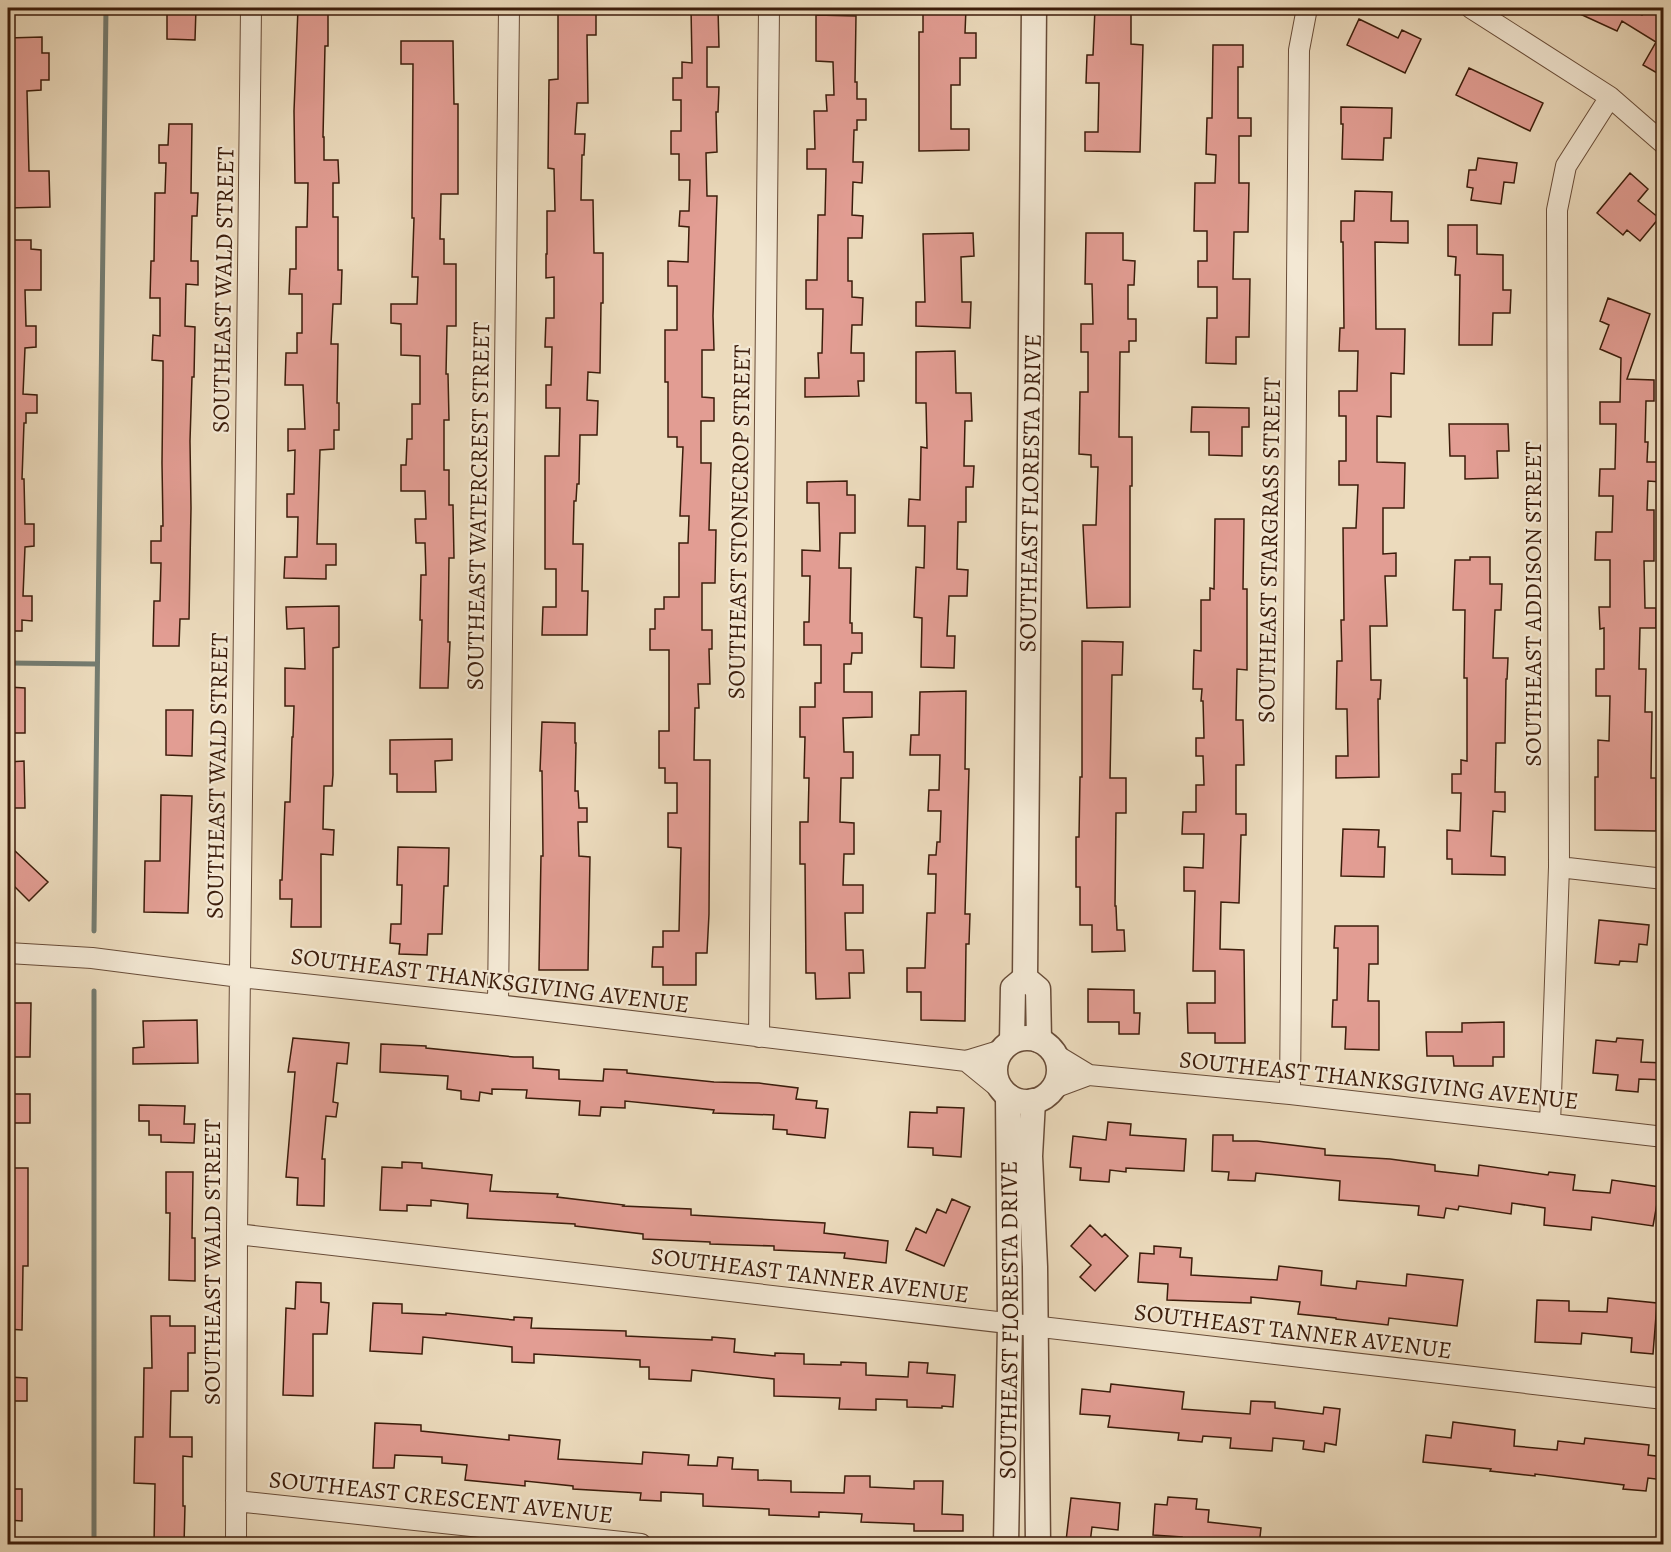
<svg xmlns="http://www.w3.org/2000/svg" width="1671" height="1552" viewBox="0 0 1671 1552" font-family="Alegreya,serif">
<rect width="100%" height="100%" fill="#ecdbbd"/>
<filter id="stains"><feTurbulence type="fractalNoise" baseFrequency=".00333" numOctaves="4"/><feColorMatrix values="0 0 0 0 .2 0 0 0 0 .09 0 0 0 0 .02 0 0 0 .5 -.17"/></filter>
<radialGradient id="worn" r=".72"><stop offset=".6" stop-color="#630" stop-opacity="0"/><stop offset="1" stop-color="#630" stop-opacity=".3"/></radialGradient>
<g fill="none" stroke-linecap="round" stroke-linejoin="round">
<path stroke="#747c71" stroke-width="5" d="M8 663 97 664
M94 931 106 8
M94 991V1544"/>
</g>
<path fill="#e29d93" stroke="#3c1d0b" stroke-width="1.5" d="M167 8H196L195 40 167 39Z
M298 8H328V46H325L323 137H324V160H338L339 183H333V217H338V270H342L341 304H333L331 344H338L337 403H339V430H334V449L320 450 317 544H336V565H326V579L284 578 285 557H297L298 517H287V494H294L295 450 288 451V429H305L303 385H285L286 353H297V333H302V294H289L290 269H296V227H307L308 183H295L294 111Z
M558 8H591V10L596 11V35H587L588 103H577L575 134H585L584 155H582L581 200H593L594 253H603V303H601L600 373 588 372 587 400 598 401 597 435H580L579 484H577L576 501H574L573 544H583L582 591H588L587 635H542L543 607H556V569H545V456H559L560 408H546V385H551L552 347H545L546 318H554V277L546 278V254H547V211H555L554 169 548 168 549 80 558 79Z
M691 8H718L719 47H707V87H719L718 112H716L717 152 706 153 707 196H717L713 316 714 350H702V397L714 398V421H701V463H711L709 530H716L715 583H702V630H712V649H709L710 684H698L699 708H695L694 760H710L709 914 707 953H696V985H663V967H652L653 947H663V931H679L681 848 668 847V813H677V783H665V768H659V731H669V650H650V629H655V609H664V597H679V543H688L689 516H680L683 447H677V437H668V382H665V330H677V286H668V261L688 262 689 227 679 226 680 211H689L690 180H679V154H671V131H681V100H673V78H682V62L692 63Z
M923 8H966L965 33H976V58H960V85H951V129H969V150L919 151V32H923Z
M1095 8H1131V44L1143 45 1140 152 1085 151V132H1098L1099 83H1086L1087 55H1093Z
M1567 8H1628L1642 15 1647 8H1656L1664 12V77L1643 65 1656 42 1622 21 1617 31Z
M816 15 856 16 855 82H857V99H866V120H857V130H854L853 162H863L862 183 853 182 852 215 863 216 862 238H848V281H852V297L863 298 862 325H852L851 353H864V381H858L859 396 805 397V378H819L818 353H822L823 309H806V280H817L818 215H825L826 169H807V149H815L814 111H827L826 95H834L833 62 816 61Z
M1359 19 1398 38 1402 30 1421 39 1405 73 1347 45Z
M42 37V53H49V80H41V90L27 91 29 171H49L50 207 8 208V38Z
M401 41H453L454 104H458V194H441L440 239H444V264H456V326H447L446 374H448L449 420H444V470H449V505H453L454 558H449L448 642H450L448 688H420L422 620H420L421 575H426L425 543H416L415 519H426L425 491H401V465H406L407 439H412V404H420V356L401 355V324L391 323V304H417L418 277H412L414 218H412L413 64H401Z
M1213 45H1243V67H1238V118H1251V136H1239V183H1249L1248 232H1234L1233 279H1250L1249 337H1236V364L1206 363 1207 318H1217V287H1198V261H1207V231H1194L1195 183H1215L1216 155 1206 154 1207 118H1212Z
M1469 68 1543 103 1530 131 1456 95Z
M1341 107 1392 108 1391 138H1384L1383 160 1342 159 1343 124H1341Z
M169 124H192L191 193H198L197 216H192L191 261H198V285L186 284 185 326 195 327 194 377H192L190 441 191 508 189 619H180L179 646H153L154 601H160L161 563H151V541H161V526H163L162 463 163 376V361L152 360 153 335 160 336V298H150L151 261H154L155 193H165L166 163H159V145H168Z
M1478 158 1517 163 1514 183 1504 182 1501 204 1471 200 1473 188 1467 187 1469 170H1476Z
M1630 173 1648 189 1638 201 1659 218 1640 241 1627 230 1623 235 1597 213Z
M1355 191 1392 192 1391 221H1408V243L1375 242 1376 329H1405L1404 374 1391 373V417L1377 416V462L1405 463 1404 508H1383V554L1396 553V576H1385L1387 626H1370L1371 680H1381L1380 699H1378L1379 777 1336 778V756H1348L1347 709H1336L1337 661H1342L1341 620H1344L1343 528H1356L1358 485H1339V461H1346V416H1339V391H1357L1358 351H1339L1340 328H1344L1343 242H1341V221H1354Z
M1448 225H1477V254L1503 255V290H1511L1510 313H1493L1492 345H1459L1460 275H1455L1456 257 1448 256Z
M973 233 974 256 961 257 962 302H971L970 328 916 326V302H925L923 234Z
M1086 233H1123V260L1135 261 1134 285H1128V319H1136V341H1129V352H1120L1119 437H1132V486H1130V607L1087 608 1083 525H1096L1098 467H1091V455L1079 454 1080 392H1088V352H1081V324H1093L1092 284H1085Z
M8 240H31V249L41 250V290H25L26 326H36V347L25 348 23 394 37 395V413H26V423H24L22 479H24L25 524H34V546L25 547 23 596H32V621L22 620V631H8Z
M1608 298 1650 314 1627 379 1654 380V401H1646L1645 442H1648L1647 462H1661V482L1648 481 1647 510H1654V561H1644L1645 608H1656V628H1640L1639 669H1646L1645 712H1652L1651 778H1656V831L1595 830V777H1598V740L1609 741 1610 696H1596V669H1604V628L1600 629 1599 607H1610V560H1595L1596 532H1612L1613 496H1599L1600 469H1615L1616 424H1600V402H1620L1621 358 1600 349 1609 325 1600 321Z
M955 351 956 393H971L972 421H965L964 466H974L973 487H966V522H958L957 569 968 570 967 596H949L947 636H955L954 668 921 667 922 618 914 617 916 567 924 568 925 526H908L909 499 920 500 921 447 927 448 926 403H916V352Z
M1192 407 1249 408V427H1242V456L1209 455V432H1191Z
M1449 424H1508L1509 451H1497L1498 478 1465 479V456H1450Z
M847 481V495H855V533H840L839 568H851L850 623H852V633H862V653H852L851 664H844V692H872V717L843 718 844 752H853V778H841L840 822 854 823V854H844L843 885H863V913H845L846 950H863L864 973H849L850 998 816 999 815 973H806L805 864H800V822H808L809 778H804L805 737H800V707H815V683H821V645H804V622H809L810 576H802V550L820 551 819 503H807V482Z
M1215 519H1244L1243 589H1247V670L1237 669 1236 720H1243L1244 765H1236V814H1246V835H1241L1239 903 1221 902 1220 949 1244 950 1245 1043H1215V1033H1188L1187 1003H1215V971H1193L1195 891H1184V867L1203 868 1204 834H1182L1183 812H1196V785H1204L1203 756H1196V738H1204L1203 701H1201L1202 689H1193L1194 650 1201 651V600H1210V588L1214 589Z
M1470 557H1490V584H1502L1501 610H1495L1493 658H1508L1507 679H1506L1505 743H1496L1495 792H1505V812L1493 811 1491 856 1505 857V875L1452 874V859H1447V830L1460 831 1461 793H1452V774H1461V760L1467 761V678H1464L1465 610H1453L1455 560H1470Z
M339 606V647L333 648V775L332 786H324L323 829 334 830 333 855 321 854V927H291L292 899H280V880H282L285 802H290L292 737H293L294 706H285V668L305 669 304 628 287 629 286 607Z
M1082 641 1123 642 1122 675H1112L1110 778H1126V813H1116L1115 906H1116L1117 930H1124L1125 951 1092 952V925H1080V887H1076V837H1079L1080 777H1082Z
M8 687 25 688V733H8Z
M966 691 965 769H969L965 914H970L969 944H966L965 1021 921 1020V992H907V968H925L927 913H935L936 874H928L929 855H936L937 842H940L941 811H928L929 790H939L940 755H910L911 735H919L920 692Z
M166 710H193L192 756 166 755Z
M542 722 575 723V743H576L575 791H578L579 808H587V822H578L579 856 590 857 588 970H539L541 856H543L542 771H540Z
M452 739V760L435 761 436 792H397V774H390V740Z
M24 761 25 808H8V762Z
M161 795 192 796 188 913 144 912 145 861H160Z
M1343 829 1379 830 1378 847H1385L1384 877 1341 876Z
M398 847 449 848 448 886H444L442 934H428L427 955 399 954 400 944 390 943 391 924H401L402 885H397Z
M14 850 48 882 29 901 8 880V858Z
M1599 920 1649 925 1647 945 1639 944 1637 962 1620 961 1619 965 1595 963Z
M1335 926H1378V964H1369L1368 1001H1379V1050L1345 1049 1346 1027H1332L1333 1000H1337L1338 948H1334Z
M1088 989 1134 990V1013H1140L1139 1034H1119V1022H1088Z
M8 1003H31L30 1057H8Z
M197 1020 198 1063 133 1064V1048L144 1047 143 1021Z
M1504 1022V1057H1493V1066H1454L1453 1056H1427L1426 1032H1462V1023Z
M293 1038 349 1043 347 1064 337 1063 333 1102 338 1103 336 1117 326 1116 322 1159H325L324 1206 297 1205 298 1178 286 1177 295 1072H288Z
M1617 1038 1643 1040 1641 1062 1664 1063V1080L1639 1079 1638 1092 1616 1090 1618 1075 1593 1073 1596 1040 1616 1042Z
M381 1044 426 1046V1048L514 1057H533V1068L559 1070V1079L603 1081 604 1069 627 1070V1073L714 1082 759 1083 798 1088 796 1099 817 1101 816 1108 828 1109 825 1138 787 1134V1130L773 1129 774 1115 713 1113 714 1110 625 1101V1108L601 1107 600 1116 579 1115 580 1101 526 1098 527 1090 492 1089V1094L480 1092 479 1101 461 1099V1091L447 1089 448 1076 380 1072Z
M8 1094H30V1123H8Z
M139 1105 185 1106 184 1124H195L194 1143 161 1142V1135H149V1121H139Z
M937 1107 964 1108 961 1157 933 1155V1148L908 1147 910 1112 937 1113Z
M1108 1122 1131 1124 1130 1135 1186 1139 1184 1171 1126 1168V1172L1110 1170 1109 1182 1080 1180 1081 1168 1070 1167 1073 1136 1106 1140Z
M1213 1135H1233V1141H1257L1325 1149V1155L1390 1159 1435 1165V1171L1478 1176 1479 1165 1548 1175 1549 1172 1575 1175 1573 1190 1610 1193 1612 1180 1660 1187 1653 1226 1592 1217 1591 1230 1544 1225 1545 1208 1512 1203 1511 1214 1459 1206 1458 1210 1446 1208 1444 1218 1418 1215 1419 1206 1339 1200 1340 1181 1256 1173 1255 1181 1228 1180 1229 1172 1212 1171Z
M402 1162 422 1163V1168L492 1175 490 1191 558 1194 557 1197 624 1205 623 1206 691 1209V1215L825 1223 824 1233 888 1241 886 1263 844 1258 845 1253 774 1250V1246L710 1244V1242L643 1239V1234L575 1226V1224L467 1218 468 1204 431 1200V1206L407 1205V1211L380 1210 382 1167 402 1168Z
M8 1168H28V1266H23L22 1330 8 1329Z
M166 1172H193L192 1238H195V1281L169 1280 170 1213H166Z
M952 1199 970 1207 944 1266 906 1250 916 1228 926 1233 937 1209 946 1213Z
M1090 1225 1102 1237 1105 1234 1128 1256 1095 1291 1080 1277 1091 1265 1071 1246Z
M1154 1246 1181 1248 1180 1257 1192 1258 1191 1275 1277 1280 1279 1266 1322 1271 1321 1285 1356 1289 1357 1281 1406 1286 1407 1274 1463 1280 1457 1326 1389 1318 1388 1325 1336 1319V1318L1298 1314 1300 1302 1251 1297V1303L1167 1300 1168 1284 1138 1282 1140 1253 1154 1254Z
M296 1282 321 1283V1302L329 1303 327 1334H313V1396L283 1395 286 1308 295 1309Z
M1608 1298 1657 1303 1653 1354 1631 1352 1632 1338 1582 1333 1581 1344 1535 1342 1537 1300 1569 1301V1311L1607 1312Z
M373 1303 402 1304V1313L446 1315V1313L514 1320V1317L532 1318 531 1328 626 1331V1336L712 1340V1337L735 1339 734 1352 775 1356V1353L804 1354V1364L841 1365V1362L866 1363V1375L908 1377 909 1362 928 1363 927 1373 955 1375 953 1407 942 1406V1408L907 1407V1400L876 1399V1410L839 1409 840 1398 774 1396V1379L692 1370 691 1381 649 1379V1367H640V1360L534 1354V1363L512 1362V1347L423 1337 422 1354 370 1351Z
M151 1316H170V1326H195V1353H188V1391H171L170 1437H192V1457L183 1456V1506H185L184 1545H154L155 1484 134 1483 135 1437H143L144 1368H152Z
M8 1377 27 1378V1401H8Z
M1111 1384 1184 1392 1182 1409 1250 1414 1251 1401 1275 1402V1408L1323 1414 1324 1407 1340 1409 1336 1445 1325 1443 1324 1452 1303 1449 1304 1441 1273 1438 1272 1451 1230 1448 1231 1438 1203 1436 1202 1442 1178 1440 1179 1433 1108 1427 1110 1416 1080 1414 1082 1389 1110 1392Z
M1453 1422 1515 1430 1514 1446 1557 1450 1558 1441 1584 1444 1585 1438 1649 1445 1648 1455 1664 1457V1480L1648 1478 1646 1491 1623 1489 1624 1485 1535 1474V1476L1490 1471 1491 1469 1423 1462 1426 1435 1451 1438Z
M375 1423 421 1425V1431L509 1440V1435L560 1440 558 1459 642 1464 643 1452 689 1455 688 1465 717 1466 718 1457 733 1458 732 1469 758 1470V1480L791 1481V1492L844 1493 845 1476H870V1487L914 1489V1481H943L942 1514 963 1515V1531H914V1524L861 1522 862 1514 819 1512V1517L769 1515V1509L703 1506V1494L661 1492V1501L640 1500 641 1493 573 1489V1486L525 1481V1486L465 1480 467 1465 442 1463V1457L395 1455 394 1468H373Z
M8 1489H22V1521L8 1520Z
M1168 1497 1197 1499 1196 1509 1209 1510 1208 1522 1261 1528 1259 1545H1181L1182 1537 1153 1535 1155 1504 1167 1505Z
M1071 1498 1120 1503 1118 1530 1092 1527 1090 1543 1066 1541Z"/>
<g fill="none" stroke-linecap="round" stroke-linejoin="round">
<defs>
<path id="minor" d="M1471 8 1610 97 1664 144
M1559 867 1664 879
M8 953 92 958 240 977 498 1005 966 1061
M498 1005 509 8
M759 1037 769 8
M1002 1050 966 1061 1004 1092
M1089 1075 1290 1094 1664 1137
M1054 1088 1089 1075 1056 1055
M1290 1094 1299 50 1307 8
M1550 1124 1559 867 1557 210 1566 166 1610 97
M237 1234 1664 1399
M236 1501 641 1544
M236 1544 237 1234 251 8"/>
<g id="tertiary">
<path d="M1034 8 1025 978 1038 989 1039 1040"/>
<circle cx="1027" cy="1070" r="32"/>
<path d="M1012 1041 1013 988 1025 978"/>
<path d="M1033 1101 1030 1156 1035 1267 1038 1544"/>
<path id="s1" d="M1006 1544 1010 1324 1008 1096"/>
</g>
</defs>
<use href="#minor" stroke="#684c38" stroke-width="22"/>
<use href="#tertiary" stroke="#684c38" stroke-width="27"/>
<use href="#minor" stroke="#f3e8d4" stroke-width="20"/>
<use href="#tertiary" stroke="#f3e8d4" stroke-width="24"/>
</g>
<g text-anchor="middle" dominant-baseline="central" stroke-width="4.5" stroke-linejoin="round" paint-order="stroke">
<g font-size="24" fill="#3c1d0b" stroke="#f3e8d4">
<text transform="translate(223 290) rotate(-89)">SOUTHEAST WALD STREET</text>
<text transform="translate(1030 493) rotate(-89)">SOUTHEAST FLORESTA DRIVE</text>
<text transform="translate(478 506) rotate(-89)">SOUTHEAST WATERCREST STREET</text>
<text transform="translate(739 522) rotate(-89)">SOUTHEAST STONECROP STREET</text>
<text transform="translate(1269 550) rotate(-89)">SOUTHEAST STARGRASS STREET</text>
<text transform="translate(1533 604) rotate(-90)">SOUTHEAST ADDISON STREET</text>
<text transform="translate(217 776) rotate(-89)">SOUTHEAST WALD STREET</text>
<text transform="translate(490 980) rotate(7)">SOUTHEAST THANKSGIVING AVENUE</text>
<text transform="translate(1379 1080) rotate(6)">SOUTHEAST THANKSGIVING AVENUE</text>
<text transform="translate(212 1262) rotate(-90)">SOUTHEAST WALD STREET</text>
<text transform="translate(810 1275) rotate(7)">SOUTHEAST TANNER AVENUE</text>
<text stroke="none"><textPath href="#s1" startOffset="224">SOUTHEAST FLORESTA DRIVE</textPath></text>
<text transform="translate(1293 1331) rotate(7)">SOUTHEAST TANNER AVENUE</text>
<text transform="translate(441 1497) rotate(6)">SOUTHEAST CRESCENT AVENUE</text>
</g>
</g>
<rect width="1671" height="1552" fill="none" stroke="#ecdbbd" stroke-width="30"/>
<rect x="9" y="9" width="1653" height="1534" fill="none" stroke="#3c1d0b" stroke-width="3"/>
<rect x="15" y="15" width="1641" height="1522" fill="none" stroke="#3c1d0b" stroke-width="1.5"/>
<rect width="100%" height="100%" filter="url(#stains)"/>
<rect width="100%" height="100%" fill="url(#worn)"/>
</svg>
